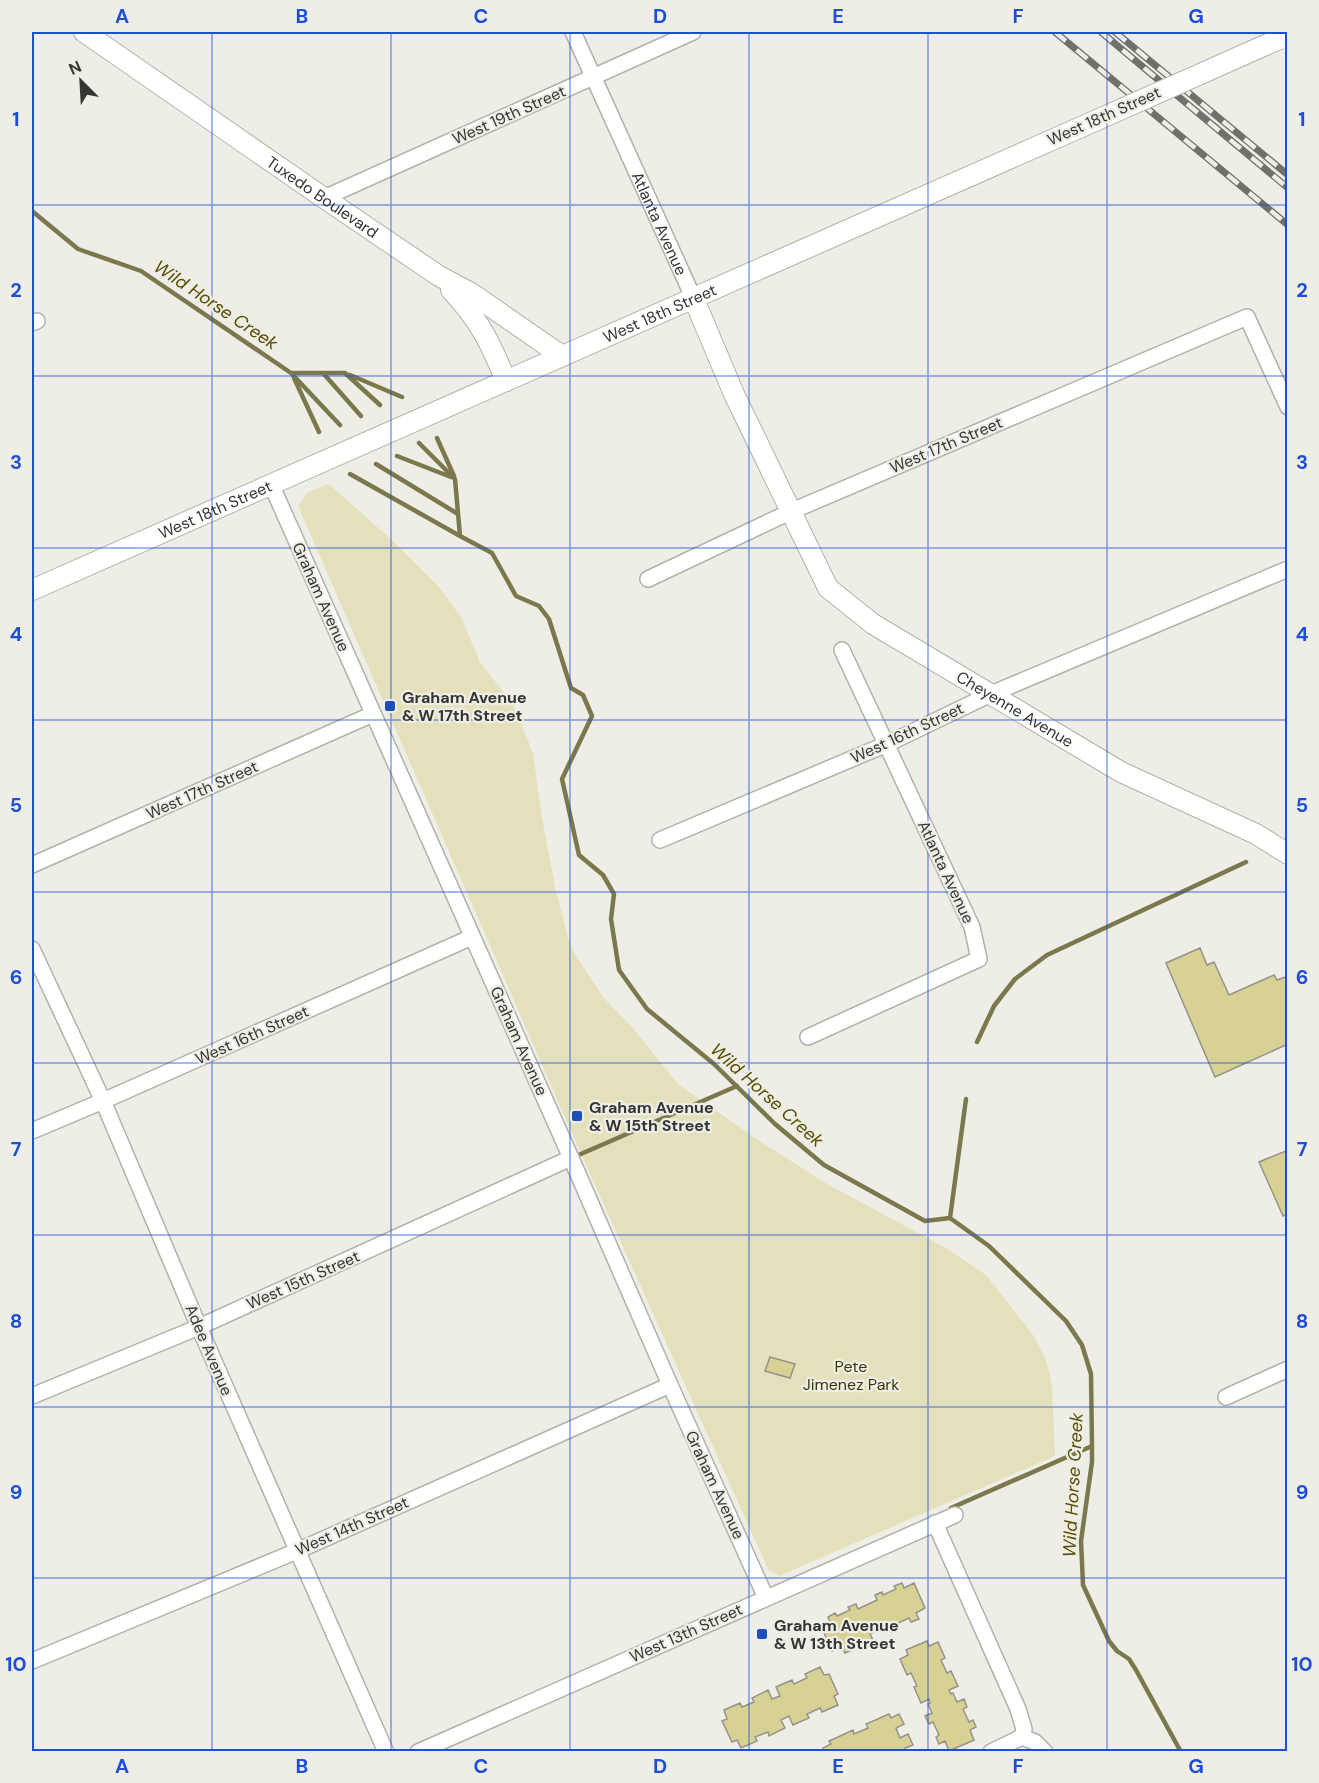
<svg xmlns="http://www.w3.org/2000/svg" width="1319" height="1783" viewBox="0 0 1319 1783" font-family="'DM Sans',sans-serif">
<rect width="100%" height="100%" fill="#efeee6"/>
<path fill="#e4e0bc" d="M329 484 395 543 439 587 461 617 480 662 513 704 533 753 542 818 555 887 566 931 573 951 603 997 632 1027 678 1084 755 1138 827 1184 946 1248 986 1275 1033 1335 1046 1359 1052 1385 1055 1456 779 1576 768 1569 578 1147 298 506 307 493Z"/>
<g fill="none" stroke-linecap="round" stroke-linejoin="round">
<path stroke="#7c784e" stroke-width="4.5" d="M32 211 78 249 141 271 291 373H345L380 405
M291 373 340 425
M323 373 361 416
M350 375 402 397
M294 378 319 432
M437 438 454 476
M419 443 455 479 460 536 492 553 516 596 539 606 549 619 571 688 583 695 592 716 562 779 579 855 603 875 614 894 611 919 619 970 647 1009 714 1064 775 1124 824 1165 925 1221 950 1218 989 1246 1066 1321 1082 1345 1091 1374 1092 1446V1462L1081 1541 1083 1585 1109 1641 1117 1651 1129 1659 1136 1670 1181 1752
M397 456 451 477
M376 464 458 514
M350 474 460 536
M977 1042 994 1006 1015 979 1047 955 1246 862
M574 1157 737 1086
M950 1218 966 1099
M951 1508 1092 1446"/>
</g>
<path fill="#d8d194" stroke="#93938b" stroke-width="1.5" d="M1200 948 1207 965 1214 962 1229 995 1274 975 1277 980 1288 976V1044L1215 1077 1166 963Z
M1288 1150V1214L1283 1216 1259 1162Z
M770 1357 795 1364 790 1378 765 1371Z
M902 1583 904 1588 914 1583 925 1608 916 1613 919 1619 911 1622 909 1618 896 1624 898 1628 891 1632 888 1625 870 1634 873 1640 865 1644 863 1640 850 1645 852 1650 845 1653 842 1647 832 1651 821 1626 830 1622 828 1617 835 1613 837 1616 850 1610 848 1607 856 1604 858 1609 877 1600 875 1595 882 1592 883 1595 896 1589 894 1586Z
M927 1641 929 1646 938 1642 945 1658 941 1660 947 1673 951 1671 958 1686 949 1690 951 1694 953 1693 957 1702 964 1699 967 1707 963 1709 969 1722 973 1720 976 1727 970 1730 974 1740 949 1751 945 1741 939 1744 936 1737 939 1735 933 1722 929 1724 925 1716 932 1713 928 1704 930 1703 929 1699 921 1703 914 1687 917 1686 911 1673 907 1675 900 1659 908 1655 906 1650Z
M820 1667 824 1675 829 1674 838 1694 834 1696 838 1705 822 1712 820 1708 807 1714 809 1718 793 1725 789 1716 781 1720 785 1728 769 1736 768 1732 755 1737 757 1741 741 1748 737 1740 732 1742 722 1721 727 1719 724 1710 740 1703 742 1707 754 1702 752 1698 768 1690 772 1699 780 1696 776 1687 792 1680 794 1684 807 1678 805 1674Z
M889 1714 891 1718 899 1714 904 1724 896 1728 900 1738 908 1734 913 1745 905 1748 906 1752H825L823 1748 831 1744 829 1741 853 1730 854 1734 868 1728 866 1724Z"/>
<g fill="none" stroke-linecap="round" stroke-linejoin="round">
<defs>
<g id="minor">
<path id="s1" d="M573 32 693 297"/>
<path d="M324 198 693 32"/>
<path d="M32 323 37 321"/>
<path d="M271 484 571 1158 670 1385 766 1598"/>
<path d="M648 579 792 511 1247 317 1288 407"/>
<path d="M660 840 887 744 991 694 1288 569"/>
<path d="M32 865 373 714"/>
<path d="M32 949 103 1101 199 1327 386 1752"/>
<path d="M808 1037 979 959 972 927 842 650"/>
<path d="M32 1131 103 1101 472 937"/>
<path d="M32 1396 199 1327 571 1158"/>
<path d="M1226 1397 1288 1369"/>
<path d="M935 1523 1018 1709 1024 1729 1022 1737"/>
<path d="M32 1661 297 1551 670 1385"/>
<path d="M1022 1737 1035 1742 1045 1752"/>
<path d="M418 1752 955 1515"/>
<path d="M991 1752 1022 1737"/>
</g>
<g id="tertiary">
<path id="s2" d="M84 32 324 198 439 276 471 293 562 356"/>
<path d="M451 290C480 321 490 342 506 381"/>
<path id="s3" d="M693 297 734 394 828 588 873 624 1121 772 1256 834 1288 854"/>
<path id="s4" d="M32 590 1079 128"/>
</g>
</defs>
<use href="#minor" stroke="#b2b1a9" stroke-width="18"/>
<use href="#tertiary" stroke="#b2b1a9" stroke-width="22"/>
<use href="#minor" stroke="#fff" stroke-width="15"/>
<use href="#tertiary" stroke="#fff" stroke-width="20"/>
<defs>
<path id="rail" d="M1055 32 1288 225
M1101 32 1288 188
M1115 32 1288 175"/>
</defs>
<use href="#rail" stroke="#71716c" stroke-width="7"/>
<use href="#rail" stroke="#efeee6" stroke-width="4.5" stroke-dasharray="14" stroke-linecap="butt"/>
<defs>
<path id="tertiary-bridge" d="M1079 128 1279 39"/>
</defs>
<use href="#tertiary-bridge" stroke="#b2b1a9" stroke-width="22" stroke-linecap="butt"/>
<use href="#tertiary-bridge" stroke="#fff" stroke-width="20"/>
</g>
<path fill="none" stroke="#1d4ed8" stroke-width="1.5" stroke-opacity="0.55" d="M212 32V1752M391 32V1752M570 32V1752M749 32V1752M928 32V1752M1107 32V1752M32 205H1288M32 376H1288M32 548H1288M32 720H1288M32 892H1288M32 1063H1288M32 1235H1288M32 1407H1288M32 1578H1288"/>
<g fill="#1d4fbc" stroke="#efeee6" stroke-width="2">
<rect x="384" y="700" width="12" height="12" rx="3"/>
<rect x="571" y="1110" width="12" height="12" rx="3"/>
<rect x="756" y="1628" width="12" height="12" rx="3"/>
</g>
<g text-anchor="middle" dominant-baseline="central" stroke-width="4.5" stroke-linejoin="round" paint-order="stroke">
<g font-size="16" fill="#353532" stroke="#efeee6">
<text transform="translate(509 115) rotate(-24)">West 19th Street</text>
<text transform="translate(1104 116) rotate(-24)">West 18th Street</text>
<text stroke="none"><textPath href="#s2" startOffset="290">Tuxedo Boulevard</textPath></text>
<text stroke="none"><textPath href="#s1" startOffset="210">Atlanta Avenue</textPath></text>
<text stroke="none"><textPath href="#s4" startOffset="686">West 18th Street</textPath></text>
<text transform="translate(946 445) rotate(-23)">West 17th Street</text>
<text stroke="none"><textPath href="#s4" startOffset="200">West 18th Street</textPath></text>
<text transform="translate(321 597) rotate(66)">Graham Avenue</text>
<text stroke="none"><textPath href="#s3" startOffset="544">Cheyenne Avenue</textPath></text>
<text transform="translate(907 733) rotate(-25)">West 16th Street</text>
<text transform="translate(202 790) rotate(-24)">West 17th Street</text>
<text transform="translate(946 872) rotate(65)">Atlanta Avenue</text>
<text transform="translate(252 1035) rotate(-24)">West 16th Street</text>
<text transform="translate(519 1041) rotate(66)">Graham Avenue</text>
<text transform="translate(303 1280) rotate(-24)">West 15th Street</text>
<text transform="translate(209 1350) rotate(67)">Adee Avenue</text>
<text transform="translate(715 1485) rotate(65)">Graham Avenue</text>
<text transform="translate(352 1526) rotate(-24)">West 14th Street</text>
<text transform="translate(686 1633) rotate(-24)">West 13th Street</text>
</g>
<g font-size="16" font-weight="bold" fill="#353532" stroke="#efeee6" text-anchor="start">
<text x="402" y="697">Graham Avenue<tspan x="402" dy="18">&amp; W 17th Street</tspan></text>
<text x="589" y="1107">Graham Avenue<tspan x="589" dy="18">&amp; W 15th Street</tspan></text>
<text x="774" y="1625">Graham Avenue<tspan x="774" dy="18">&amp; W 13th Street</tspan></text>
</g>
<g font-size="16" fill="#3c3605" stroke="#efeee6">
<text x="851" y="1366">Pete<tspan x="851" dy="18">Jimenez Park</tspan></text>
</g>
<g font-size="18" font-style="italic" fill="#574e02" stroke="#efeee6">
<text transform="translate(216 305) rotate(34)">Wild Horse Creek</text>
<text transform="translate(767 1095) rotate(42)">Wild Horse Creek</text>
<text transform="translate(1073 1485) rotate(-87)">Wild Horse Creek</text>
</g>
</g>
<rect width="1319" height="1783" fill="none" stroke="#efeee6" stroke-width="66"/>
<g transform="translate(81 81) rotate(336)" stroke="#efeee6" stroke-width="4.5" paint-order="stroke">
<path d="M0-4.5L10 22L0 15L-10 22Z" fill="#353532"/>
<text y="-9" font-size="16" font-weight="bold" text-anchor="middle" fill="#353532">N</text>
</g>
<rect x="33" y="33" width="1253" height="1717" fill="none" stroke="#1d4ed8" stroke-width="2"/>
<g font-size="20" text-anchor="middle" font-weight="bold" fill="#1d4ed8">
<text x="122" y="23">A</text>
<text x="302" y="23">B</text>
<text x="481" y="23">C</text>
<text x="660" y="23">D</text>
<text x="838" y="23">E</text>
<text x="1018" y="23">F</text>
<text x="1196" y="23">G</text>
<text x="16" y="126">1</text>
<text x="1302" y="126">1</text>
<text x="16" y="297">2</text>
<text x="1302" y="297">2</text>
<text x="16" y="469">3</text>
<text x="1302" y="469">3</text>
<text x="16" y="641">4</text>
<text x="1302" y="641">4</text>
<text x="16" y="812">5</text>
<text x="1302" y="812">5</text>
<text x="16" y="984">6</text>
<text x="1302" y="984">6</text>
<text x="16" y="1156">7</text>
<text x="1302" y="1156">7</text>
<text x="16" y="1328">8</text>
<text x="1302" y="1328">8</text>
<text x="16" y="1499">9</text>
<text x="1302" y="1499">9</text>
<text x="16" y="1671">10</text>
<text x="1302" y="1671">10</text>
<text x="122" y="1773">A</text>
<text x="302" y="1773">B</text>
<text x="481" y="1773">C</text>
<text x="660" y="1773">D</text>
<text x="838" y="1773">E</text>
<text x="1018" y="1773">F</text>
<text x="1196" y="1773">G</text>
</g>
</svg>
